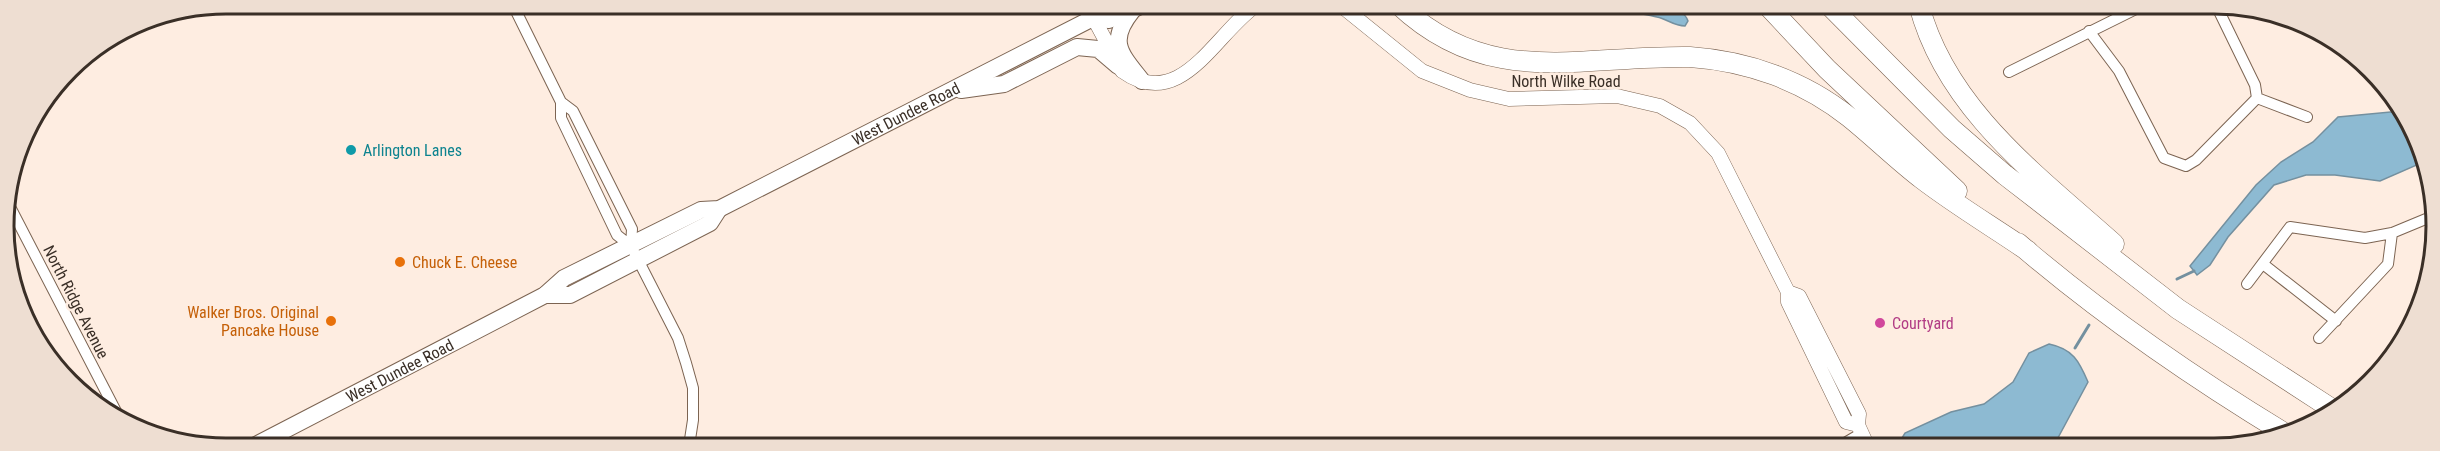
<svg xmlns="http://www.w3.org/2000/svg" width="2440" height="451" viewBox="0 0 2440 451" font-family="'Roboto Condensed',sans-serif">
<rect width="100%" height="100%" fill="#feede1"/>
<path fill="#8dbad2" stroke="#74909f" stroke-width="1.5" d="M1615 4C1637 4 1681 0 1688 21L1685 26C1674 26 1667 19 1657 17 1642 13 1627 13 1615 4Z
M2401 111 2426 161 2380 181 2335 175H2306L2274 185 2228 237 2210 265 2197 275 2190 266 2256 185 2281 162 2313 142 2338 117Z
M2049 344C2073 349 2079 361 2088 382L2053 447H1902V438L1905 433 1951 412 1984 404 2013 382 2029 353Z"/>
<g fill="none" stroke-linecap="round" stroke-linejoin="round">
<path stroke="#74909f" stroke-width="3" d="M2177 279 2194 271
M2075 348 2089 325"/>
<defs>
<path id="minor" d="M512 3 561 102V118L617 235 631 246 678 338 686 363 693 388V420L689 446
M2089 31 2119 71 2164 158 2186 166 2196 160 2257 98 2255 85 2216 5
M2009 72 2144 5
M2257 98 2307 117
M561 102 573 111 632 229 631 246
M6 199 120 419
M2263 264 2336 321
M2247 284 2290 227 2365 238 2392 233 2433 216
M2319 338 2388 264 2392 233
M1838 447 1862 433"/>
<path id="tertiary" d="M1086 4 1122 71C1182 114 1216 31 1258 4
M1339 4 1422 71 1470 90 1509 99 1617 96 1660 106 1690 123 1718 153 1788 292V302L1846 422 1858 425
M1788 292 1799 296 1859 414 1858 425 1868 447"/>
<g id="primary">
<path d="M1132 11C1107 42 1121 54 1142 81"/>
<path d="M1091 19 1109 20 1145 4"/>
<path d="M961 90 1004 84 1077 47 1098 49 1118 66"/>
<path d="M545 295H570L710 223 719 209"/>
<path id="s1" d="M254 446 545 295 564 278 701 210 719 209 1091 19 1109 4"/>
</g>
<path id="motorway" d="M1398 4C1489 90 1579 55 1690 57 1748 61 1804 81 1849 117 1874 137 1897 160 1922 179 1956 205 1993 227 2028 251
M1766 4 1827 69 1957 191
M1828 4 1952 129 2005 175 2178 309 2332 409
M1919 5C1946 109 2038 176 2114 244
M2018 243C2102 315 2192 377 2286 434"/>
</defs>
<use href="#minor" stroke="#7c6452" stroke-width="12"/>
<use href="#tertiary" stroke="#7c6452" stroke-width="15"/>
<use href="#primary" stroke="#7c6452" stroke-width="18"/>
<use href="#motorway" stroke="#7c6452" stroke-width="21"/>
<use href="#minor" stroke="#fff" stroke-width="10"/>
<use href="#tertiary" stroke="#fff" stroke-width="14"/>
<use href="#primary" stroke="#fff" stroke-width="16"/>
<use href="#motorway" stroke="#fff" stroke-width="20"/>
</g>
<circle fill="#0f9aa8" stroke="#feede1" stroke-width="2" cx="351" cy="150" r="6"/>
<g fill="#e8710a" stroke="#feede1" stroke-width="2">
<circle cx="400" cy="262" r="6"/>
<circle cx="331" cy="321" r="6"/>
</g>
<circle fill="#d1479c" stroke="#feede1" stroke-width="2" cx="1880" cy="323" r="6"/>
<g text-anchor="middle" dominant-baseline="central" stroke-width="5" stroke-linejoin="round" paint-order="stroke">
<g font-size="16" fill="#3a2f27" stroke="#feede1">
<text x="1566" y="81">North Wilke Road</text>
<text stroke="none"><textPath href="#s1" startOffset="734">West Dundee Road</textPath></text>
<text transform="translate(76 302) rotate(63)">North Ridge Avenue</text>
<text stroke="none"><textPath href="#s1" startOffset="164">West Dundee Road</textPath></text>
</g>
<g font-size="16" fill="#0d838f" stroke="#feede1" text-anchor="start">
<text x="363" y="150">Arlington Lanes</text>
</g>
<g font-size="16" fill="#c56008" stroke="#feede1" text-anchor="start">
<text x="412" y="262">Chuck E. Cheese</text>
<text x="319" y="312" text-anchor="end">Walker Bros. Original<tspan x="319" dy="18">Pancake House</tspan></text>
</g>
<g font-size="16" fill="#b23c85" stroke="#feede1" text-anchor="start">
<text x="1892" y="323">Courtyard</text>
</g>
</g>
<path d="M0 0H2440V451H0ZM226 14H2214A212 212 0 0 1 2426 226V226A212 212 0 0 1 2214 438H226A212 212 0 0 1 14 226V226A212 212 0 0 1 226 14Z" fill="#eeded2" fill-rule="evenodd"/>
<path fill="none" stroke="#3a2f27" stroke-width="3" d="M226 14H2214A212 212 0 0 1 2426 226V226A212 212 0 0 1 2214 438H226A212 212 0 0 1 14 226V226A212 212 0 0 1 226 14Z"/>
</svg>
